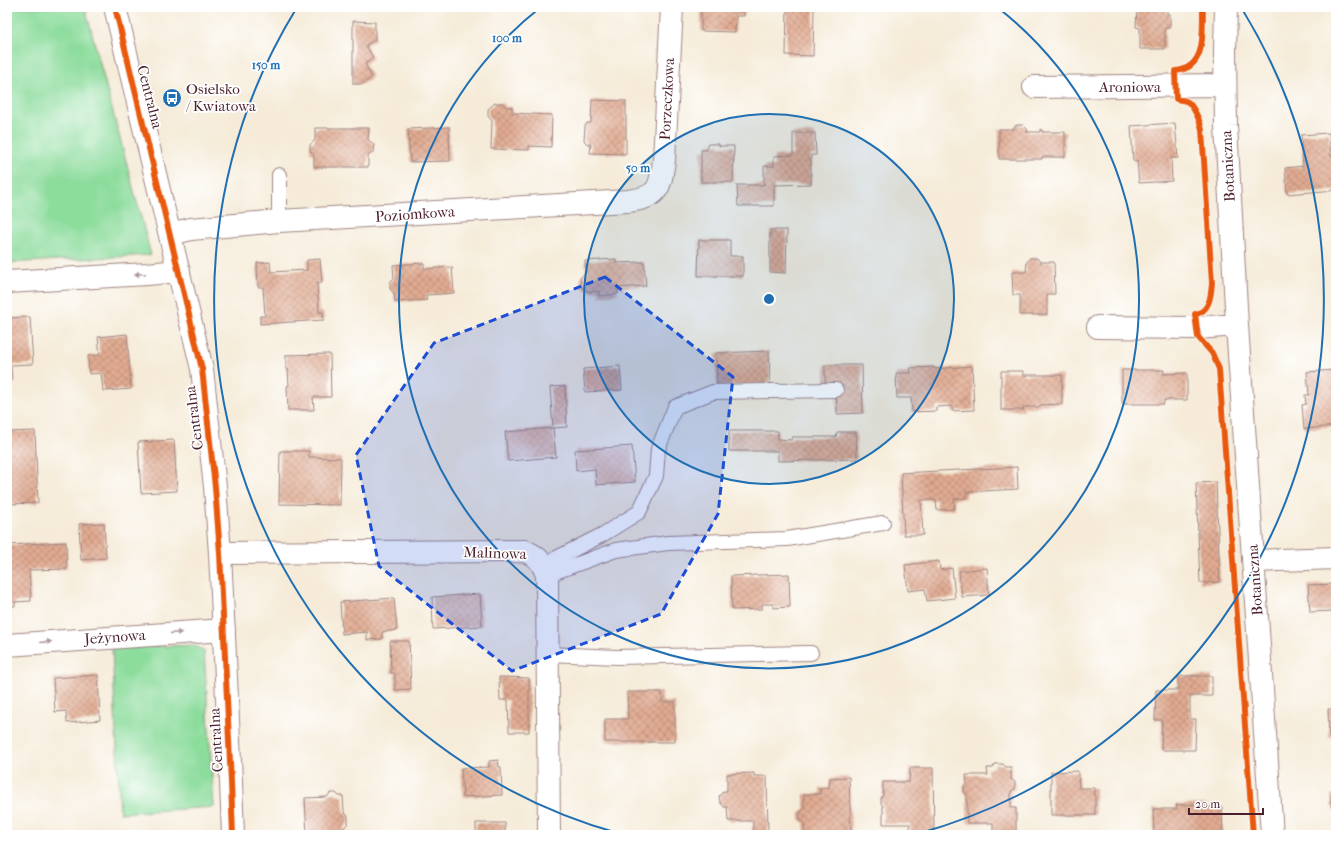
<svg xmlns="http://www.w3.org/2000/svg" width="1343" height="842" viewBox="0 0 1343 842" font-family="'IM FELL French Canon',serif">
<defs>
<pattern id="building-cross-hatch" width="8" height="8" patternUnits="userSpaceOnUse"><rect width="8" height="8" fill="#e1ab92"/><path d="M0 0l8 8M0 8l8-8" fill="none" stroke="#b88b77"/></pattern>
</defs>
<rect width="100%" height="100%" fill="#fff"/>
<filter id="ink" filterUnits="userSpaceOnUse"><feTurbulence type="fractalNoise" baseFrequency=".025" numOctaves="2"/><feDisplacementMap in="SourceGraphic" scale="8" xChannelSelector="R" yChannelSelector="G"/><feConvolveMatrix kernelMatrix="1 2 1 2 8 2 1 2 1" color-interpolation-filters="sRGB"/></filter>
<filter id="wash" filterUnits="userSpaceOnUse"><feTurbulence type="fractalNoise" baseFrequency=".012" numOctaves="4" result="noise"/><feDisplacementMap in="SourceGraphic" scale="16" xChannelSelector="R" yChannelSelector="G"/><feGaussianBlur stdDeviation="0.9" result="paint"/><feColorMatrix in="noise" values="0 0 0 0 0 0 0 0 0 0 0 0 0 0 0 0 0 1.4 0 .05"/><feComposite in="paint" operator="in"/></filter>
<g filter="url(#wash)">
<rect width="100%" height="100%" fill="#f5ebd8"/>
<path fill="#8cdc9c" stroke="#6b7e64" d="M7 7H85L151 255 7 263Z
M193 645 204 651 214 807 120 813 112 648Z"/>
<g id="blocks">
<path fill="url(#building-cross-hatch)" d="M701 7H744V16H736L735 32 701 31Z
M787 7H814L813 56 786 55Z
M1137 7H1167V14H1170V28H1165V49H1140V28L1136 27Z
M353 21 375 22V40L366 45 373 58 365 64 372 77 363 84H353Z
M592 100 626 101V154L590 153 591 144H587L584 140 585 126 587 123H591Z
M495 103H503L506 107H512V113L552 115 551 147 529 146V150L491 149 492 121 488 116V109Z
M1175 123 1178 158H1171L1172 181 1139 183 1137 161H1133L1131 126Z
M1016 125H1023L1028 130 1026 132H1040V129L1042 130V132H1065V157H1042V159H999V129H1013Z
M449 127 450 161 410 162 408 129Z
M315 128H369L368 140 374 144 373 152 368 156V167H314V155L310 151V145L315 140Z
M793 133H815L816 155H811V184L774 185V206H738L737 185H764V166H774V156L793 155Z
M1329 133 1331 157 1336 156V190L1287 194 1285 168 1303 166 1301 135Z
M707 144H719V146H734L733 182H701V150H707Z
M770 230H787L786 273 770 272Z
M699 240H730V256H743V276H698Z
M1030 258H1037L1040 262H1054L1055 294H1047V315H1020V295H1013L1012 272H1026L1027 262Z
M320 259 322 283H317L319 312H323L324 320 260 324V316H265L263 287H258L257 263 270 262 271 272 307 270V260Z
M616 259V263L644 262 646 286 617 288 618 294 599 296V291L589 292 581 287 580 278 586 272 585 261Z
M424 263V269L452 267 454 293 426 295 427 300 395 302 394 293 390 289V282L394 278 393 265Z
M30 317 33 364 11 365 12 381H7V318Z
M127 334 131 389 103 391 101 373 89 374 88 356 100 355 98 337Z
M769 351 770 384 717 386 716 353Z
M330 354 331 397H313L314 410H288L287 386H289L288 369H286V355Z
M825 365H862L863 413 837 414 836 384H825Z
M620 366 622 390 585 392 583 369Z
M972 366 974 410 952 411V406L936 407V411L912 412 911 398H897L896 373H911L910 368 934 367V369Z
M1122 370H1164L1163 374 1187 373V400H1164V404H1122Z
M1336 370V426L1304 429 1302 405 1306 404 1305 395H1309L1307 372Z
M1001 371H1023V375H1062V404L1040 405V407H1023L1024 410H1001Z
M565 386 567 427 553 428 550 387Z
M553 428 556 457 508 461 505 432Z
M35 431 38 503 7 504V432Z
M729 431H778V439L792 440V437H836L837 432H856L857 459 778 461V451H729Z
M174 440 177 491 141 493 138 442Z
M632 446 635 482 596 485 595 469 576 471 575 450Z
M280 451H309V457L341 458 340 505 279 504Z
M1017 467 1018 489 966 492V498L954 499 955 509 937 510 936 500H921L923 535H904L901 473Z
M1216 482 1220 582 1200 583 1196 483Z
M104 523 106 558 81 560 79 524Z
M66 542 67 569 29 570 31 601 15 602V606H7V545Z
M939 561 940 570 952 568 955 598 927 601 925 589 908 591 905 565Z
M987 568 989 595 962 597 959 571Z
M789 574 790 607 773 608V604H762V609L732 610 731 576Z
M1334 584 1335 611 1310 612 1308 585Z
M480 594 482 626 433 629 432 597Z
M394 598 397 630 382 632V639L367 640V632L342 634 340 602Z
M390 641H409L411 689 395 690V673H391Z
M98 675 100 720 67 723 66 711 55 712 53 678Z
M1178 676H1212V696H1190V719H1196L1195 750H1161L1162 720H1155L1156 690H1178Z
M499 677 529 678V732H509L508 700H500Z
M627 692H662V702H675V742H605V719H628Z
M1328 709H1336V737H1329Z
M498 760 499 767H501L502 795 463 797 461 768 489 767V761Z
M995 764H1003L1006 767H1011V779L1015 782V789L1011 791V808H1016V835H993V823H967V795L964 792V786L967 784 966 775H988L987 768H993Z
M910 768H933L934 835H910V824H883V806L881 803V798L883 795V782H909Z
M1078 771 1079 788H1095V815H1051V772Z
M754 773V776H767L768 835H753V821H728L727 807H724L720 802 719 796 724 791H727V774Z
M849 777 851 835H805L804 823 800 820V813L804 809V794H820V788H829L830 778Z
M330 793H336L339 796H343L344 812 348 816V823L344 828 345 835H307L305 798 327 797Z
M1331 794H1336V807H1331Z
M1208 804V807H1222L1223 835H1154L1153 809H1177L1176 805Z
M476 823H505V835H476Z"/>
</g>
</g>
<g filter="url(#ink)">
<use href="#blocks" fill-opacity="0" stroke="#a08582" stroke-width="1"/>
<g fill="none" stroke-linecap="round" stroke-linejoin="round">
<defs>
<path id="service" d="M279 221V175
M543 565 602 535 639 512 656 476 658 449 675 407 713 392 836 390
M547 575 616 550 668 543 787 539 883 523
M548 654 617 657 811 653"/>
<path id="minor" d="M1226 7 1225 51 1226 126 1237 325 1272 835
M1034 87 1225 85
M170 234 191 229 279 221 628 201C659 197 660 189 664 160L672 7
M7 282 147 274 179 271
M1098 327 1197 328 1237 325
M220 553 525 551C539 557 542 562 547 575L549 835
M1254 561 1336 558
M7 645 224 630"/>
<path id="tertiary" d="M115 7 202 369 215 487 220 553 231 782 233 835"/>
</defs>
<use href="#service" stroke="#a08582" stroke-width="16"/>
<use href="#minor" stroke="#a08582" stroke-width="24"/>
<use href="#tertiary" stroke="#a08582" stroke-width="24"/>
<use href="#service" stroke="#fff" stroke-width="14"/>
<use href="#minor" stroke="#fff" stroke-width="22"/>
<use href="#tertiary" stroke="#fff" stroke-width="22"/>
<defs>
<path id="cycleway" d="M115 7 202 369 215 487 220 553 231 782 233 835
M1203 7C1202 31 1208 68 1175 71L1176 99C1179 100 1183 100 1186 101 1193 104 1201 123 1202 130L1212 283C1211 295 1210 312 1195 314L1198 337 1212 353 1219 369 1253 835"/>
</defs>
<use href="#cycleway" stroke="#fff" stroke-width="8"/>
<use href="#cycleway" stroke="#e8590c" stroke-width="6"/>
</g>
<defs><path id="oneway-solid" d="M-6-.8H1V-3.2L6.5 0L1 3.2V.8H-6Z"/></defs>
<g fill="#ae9aa0">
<use href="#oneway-solid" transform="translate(140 274) rotate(177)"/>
<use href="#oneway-solid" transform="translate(176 633) rotate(-4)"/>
<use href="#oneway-solid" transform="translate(46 642) rotate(-4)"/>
</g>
</g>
<path fill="#1d4ed8" fill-opacity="0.2" stroke="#1d4ed8" stroke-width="3" stroke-dasharray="8 5" stroke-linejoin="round" d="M605 277 733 377 718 514 661 614 512 671 379 566 356 455 434 343Z"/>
<circle cx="769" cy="299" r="185" fill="#1f6fb2" fill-opacity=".12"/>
<g fill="none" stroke="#1f6fb2" stroke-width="2">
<circle cx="769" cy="299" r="185"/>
<path d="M997 7A370 370 0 1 1 541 7"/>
<path d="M621 834A555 555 0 0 1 296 9M1242 9A555 555 0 0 1 917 834"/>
</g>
<defs>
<symbol id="bus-disc" viewBox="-11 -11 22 22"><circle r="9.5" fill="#1f6fb2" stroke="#fff"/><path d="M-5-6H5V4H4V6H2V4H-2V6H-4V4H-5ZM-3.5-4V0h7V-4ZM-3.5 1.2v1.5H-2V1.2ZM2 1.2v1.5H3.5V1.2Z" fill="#fff"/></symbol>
</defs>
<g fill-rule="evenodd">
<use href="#bus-disc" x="161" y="87" width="22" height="22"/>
</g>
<g text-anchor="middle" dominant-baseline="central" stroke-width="3.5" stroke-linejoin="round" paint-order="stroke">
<g font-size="15" fill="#4a1f2b" stroke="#fff">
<text x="1130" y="87">Aroniowa</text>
<text transform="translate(150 97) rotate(76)">Centralna</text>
<text transform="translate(667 99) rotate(-87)">Porzeczkowa</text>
<text transform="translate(1228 166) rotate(-93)">Botaniczna</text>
<text transform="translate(415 214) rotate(-4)">Poziomkowa</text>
<text transform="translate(194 418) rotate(-97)">Centralna</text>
<text transform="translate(495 553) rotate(2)">Malinowa</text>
<text transform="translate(1255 580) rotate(-94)">Botaniczna</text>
<text transform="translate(115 637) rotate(-4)">Jeżynowa</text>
<text transform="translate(216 740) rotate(-93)">Centralna</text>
</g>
<g font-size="15" fill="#4a1f2b" stroke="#fff" text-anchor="start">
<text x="186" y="89">Osielsko<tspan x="186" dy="17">/ Kwiatowa</tspan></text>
</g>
</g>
<circle cx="769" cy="299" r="6" fill="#1f6fb2" stroke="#fff" stroke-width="2"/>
<g font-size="12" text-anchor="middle" font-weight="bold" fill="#1f6fb2" stroke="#fff" stroke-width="3.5" stroke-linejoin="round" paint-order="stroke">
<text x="507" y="42">100 m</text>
<text x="266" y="69">150 m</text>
<text x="638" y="172">50 m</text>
</g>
<rect width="1343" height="842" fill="none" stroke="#fff" stroke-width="24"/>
<path d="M1189 808v6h74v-6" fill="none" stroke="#4a1f2b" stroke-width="2"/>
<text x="1195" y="808" font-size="12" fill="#4a1f2b" stroke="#ffffff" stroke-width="3" paint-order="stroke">20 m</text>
</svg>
